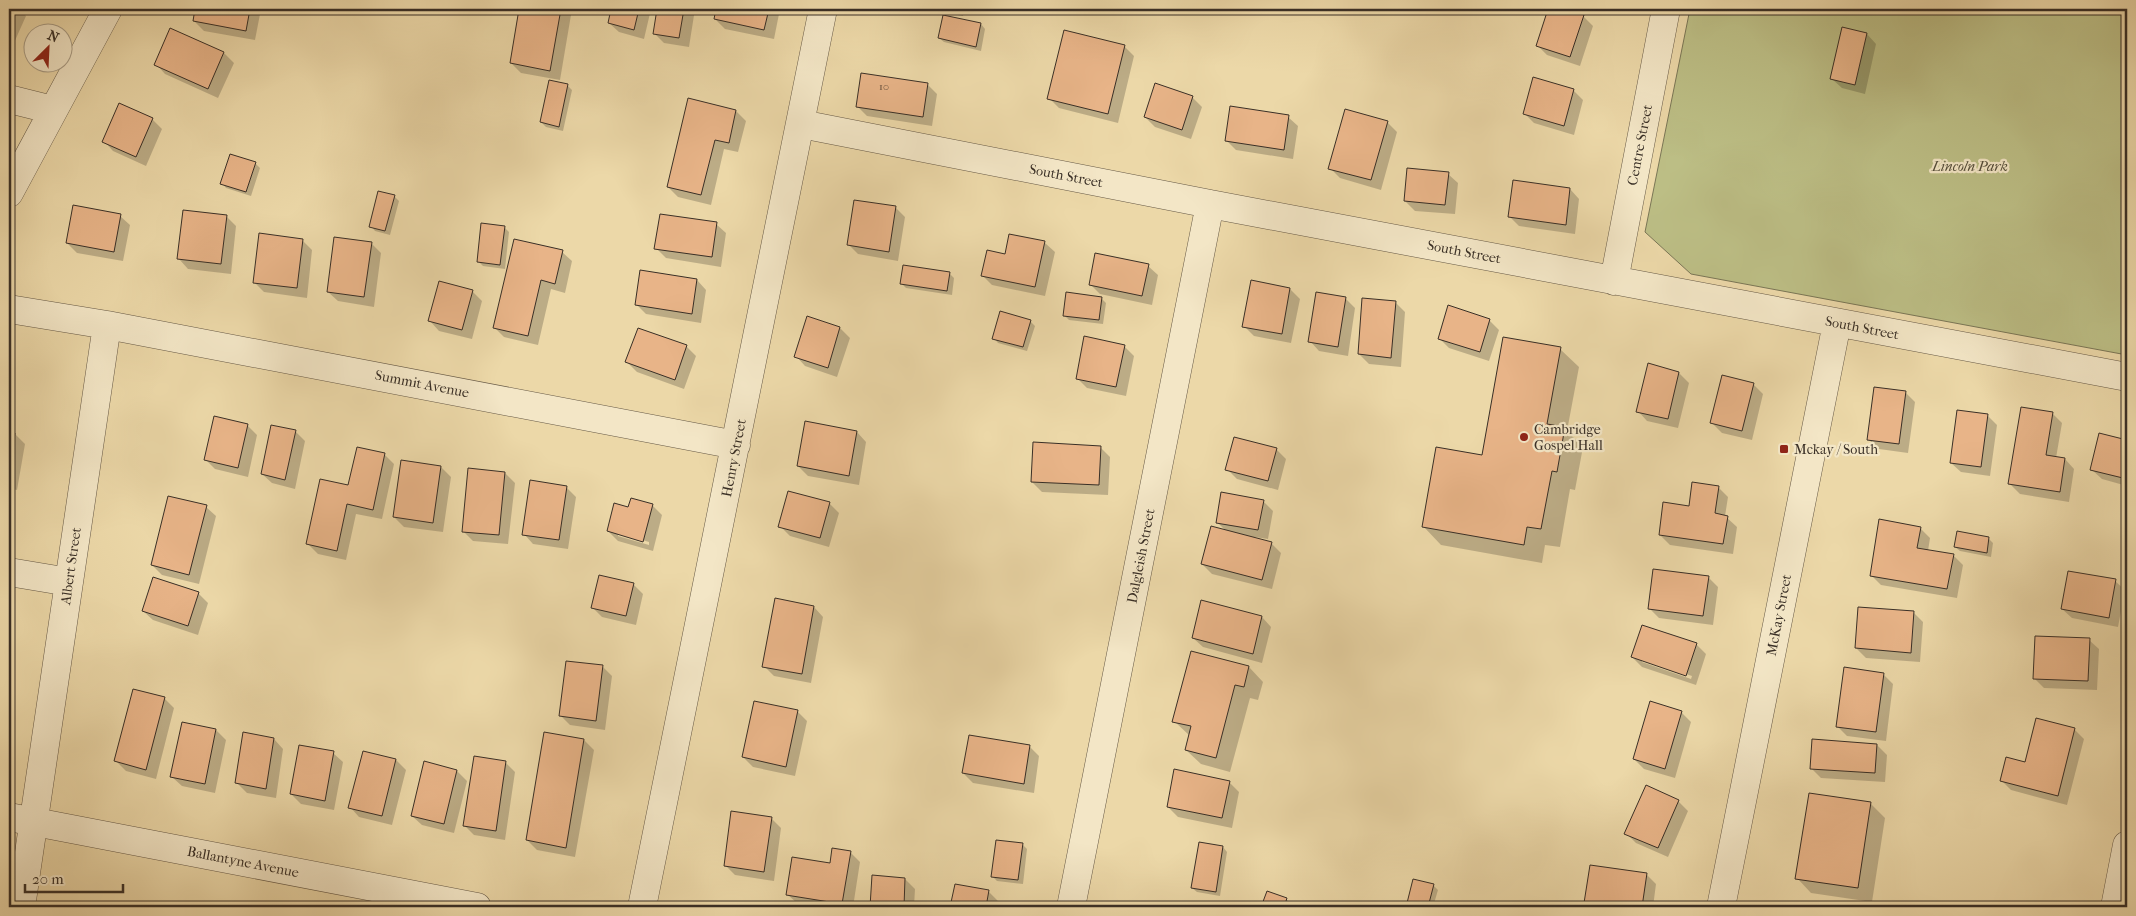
<svg xmlns="http://www.w3.org/2000/svg" width="2136" height="916" viewBox="0 0 2136 916" font-family="'IM FELL French Canon',serif">
<rect width="100%" height="100%" fill="#ecd8a8"/>
<filter id="stains"><feTurbulence type="fractalNoise" baseFrequency=".004" numOctaves="4"/><feColorMatrix values="0 0 0 0 .2 0 0 0 0 .09 0 0 0 0 .02 0 0 0 .5 -.17"/></filter>
<radialGradient id="worn" r=".72"><stop offset=".6" stop-color="#630" stop-opacity="0"/><stop offset="1" stop-color="#630" stop-opacity=".3"/></radialGradient>
<path fill="#bcbe85" stroke="#7a7656" d="M1690 9H2127V355L1691 274 1645 232Z"/>
<path fill="#0003" fill-rule="evenodd" d="M9 9H19L26 16 9 54Z
M197 9H261L255 40 204 31 194 21Z
M467 9H483L482 12Z
M520 9H572L560 80 521 73 511 63Z
M613 9H651L644 39 619 32 609 23Z
M658 9H695L689 47 664 43 654 33Z
M718 9H780L774 39 725 29 715 19Z
M925 9H964L963 16Z
M1550 9H1561L1583 16 1593 26 1580 66 1547 55 1537 45Z
M981 24 985 29 981 51 944 42 939 38Z
M171 30 224 53 234 63 218 98 165 74 156 64Z
M1867 34 1876 44 1865 94 1842 88 1832 79Z
M1124 46 1134 56 1118 123 1059 108 1049 98Z
M927 84 937 94 932 126 867 116 857 106Z
M567 85 572 90 563 131 546 127 541 122Z
M1573 90 1583 100 1574 135 1534 123 1524 113Z
M1192 97 1202 107 1191 139 1155 127 1145 117Z
M689 100 736 111 746 121 738 152 724 149 711 205 678 197 668 187Z
M1288 117 1298 126 1293 159 1236 150 1226 140Z
M152 119 162 129 146 166 113 151 104 141Z
M1387 122 1397 132 1381 190 1340 178 1330 168Z
M255 163 260 168 251 196 226 188 222 183Z
M1448 174 1458 183 1455 214 1415 211 1405 201Z
M1570 189 1579 199 1575 234 1519 226 1509 216Z
M394 196 399 201 390 235 375 231 371 226Z
M895 207 905 217 898 261 858 254 848 244Z
M120 216 130 225 123 261 77 253 67 243Z
M226 216 236 226 231 274 188 269 179 259Z
M716 224 726 233 721 267 666 258 656 248Z
M504 227 509 232 505 269 483 266 478 261Z
M1010 235 1045 243 1055 252 1045 296 992 285 982 275 1006 256Z
M302 240 312 250 307 298 264 292 254 282Z
M371 243 381 253 374 307 338 301 328 292Z
M562 252 572 261 565 293 551 289 538 345 504 337 494 327Z
M1148 266 1158 275 1152 305 1100 294 1090 284Z
M949 273 954 278 952 295 906 288 902 284Z
M697 280 706 290 701 323 646 314 636 304Z
M1290 289 1300 299 1291 343 1254 336 1244 326Z
M472 291 482 301 472 339 439 331 430 321Z
M1101 298 1106 303 1103 324 1069 320 1064 315Z
M1345 298 1355 308 1348 356 1319 351 1310 341Z
M1395 302 1405 312 1401 367 1369 364 1359 354Z
M1489 320 1499 330 1489 361 1449 348 1439 338Z
M1030 321 1035 326 1027 351 998 343 994 338Z
M840 328 850 338 837 377 805 366 796 356Z
M686 346 696 356 684 389 637 372 627 362Z
M1124 346 1134 356 1126 396 1087 388 1077 378Z
M1560 349 1579 367 1567 431 1583 447 1575 490 1570 489 1560 547 1545 545 1542 563 1441 545 1423 526 1483 456Z
M1679 373 1689 383 1678 428 1647 421 1638 411Z
M1753 384 1763 394 1752 440 1722 433 1712 423Z
M1905 392 1915 402 1908 453 1879 449 1869 440Z
M2052 413 2062 423 2056 458 2065 459 2074 469 2069 502 2020 494 2010 484Z
M1987 415 1997 425 1990 476 1961 472 1951 463Z
M247 425 257 435 248 477 215 469 205 459Z
M296 432 305 441 295 489 272 483 262 474Z
M857 432 866 442 859 485 808 476 798 466Z
M9 433 15 434 25 444 17 490 9 488Z
M2100 435 2127 441V486L2102 479 2092 470Z
M1100 447 1110 457 1108 495 1042 492 1032 482Z
M1276 449 1286 459 1278 490 1237 479 1227 469Z
M384 454 394 464 382 519 356 514 346 560 318 554 308 544 349 487Z
M441 467 451 477 443 532 404 527 394 517Z
M505 473 515 483 508 544 473 541 463 531Z
M566 487 576 497 568 549 533 544 524 534Z
M1718 487 1728 497 1725 516 1737 527 1733 554 1670 545 1660 535 1690 507Z
M1263 501 1273 511 1268 539 1255 537V539L1271 543 1281 553 1272 589 1212 574 1202 564 1227 532 1217 522Z
M829 503 839 513 829 547 790 536 780 526Z
M652 505 662 515 653 551 618 541 608 531 629 508ZM618 533 649 542V545L618 536Z
M206 507 216 516 199 584 162 575 152 565Z
M1920 528 1930 538 1928 551 1953 555 1963 565 1957 598 1881 585 1871 575Z
M1988 538 1993 543 1991 557 1960 551 1955 547Z
M1708 577 1718 587 1713 625 1659 618 1649 608Z
M2115 581 2125 590 2118 627 2072 618 2062 609Z
M633 584 643 594 636 625 602 617 593 608Z
M198 593 208 603 198 635 153 620 143 611Z
M814 607 823 617 811 683 774 676 764 666Z
M1913 612 1923 622 1920 662 1866 658 1856 648Z
M1262 617 1271 627 1262 663 1203 647 1193 638Z
M2089 640 2099 649 2097 690 2044 688 2034 678Z
M1696 644 1706 654 1696 685 1642 667 1632 657ZM1642 660 1692 676 1691 679 1642 662Z
M1192 652 1249 667 1263 682 1258 700 1250 698 1230 772 1201 764 1186 750 1190 736 1174 721Z
M603 667 612 676 605 730 570 725 560 715Z
M1883 674 1893 684 1886 741 1847 736 1837 726Z
M164 698 174 708 156 779 126 771 116 761Z
M797 711 807 721 795 776 753 767 743 757Z
M1681 712 1691 722 1675 778 1644 769 1634 759Z
M183 723 216 730 226 740 215 793 182 786 172 777Z
M2074 729 2084 739 2067 805 2011 790 2001 780Z
M274 739 283 749 276 798 247 793 237 783Z
M584 740 594 750 575 857 537 850 527 840Z
M1877 745 1887 755 1885 782 1821 778 1811 768Z
M1030 747 1039 756 1034 793 973 783 963 773Z
M364 752 396 760 406 770 392 825 359 817 350 807Z
M333 753 343 762 334 810 301 804 291 794Z
M505 762 515 772 505 840 474 835 464 825Z
M457 771 467 781 454 833 422 825 412 816Z
M1229 782 1239 792 1232 828 1178 817 1168 807Z
M1678 801 1688 811 1668 857 1636 843 1626 833Z
M1870 803 1885 818 1872 902 1811 893 1797 878Z
M771 818 781 828 774 881 735 875 725 865Z
M1022 844 1027 849 1023 884 997 881 992 876Z
M1223 847 1227 852 1220 896 1197 892 1192 888Z
M850 852 860 862 853 907H816L798 904 788 895Z
M1646 874 1656 884 1653 907H1590L1586 903Z
M873 877 905 879 915 889 914 907H871Z
M1414 880 1433 885 1438 890 1433 907H1407Z
M956 885 988 891 998 901 997 907H952Z
M1268 893 1286 899 1291 904 1290 907H1263Z"/>
<path fill="#e8b488" stroke="#392f26" d="M195 9H250L246 31 193 21Z
M519 9H561L550 71 510 63Z
M611 9H639L634 30 608 23Z
M657 9H684L679 38 653 34Z
M716 9H769L764 30 714 19Z
M1548 9H1565L1584 15 1570 57 1536 46Z
M943 15 981 23 976 47 938 38Z
M1842 27 1867 33 1855 85 1830 79Z
M170 28 224 52 208 89 154 65Z
M1064 30 1125 45 1108 114 1047 99Z
M861 73 928 83 923 117 856 107Z
M1533 77 1574 89 1564 126 1523 114Z
M549 80 568 84 559 127 540 122Z
M1155 83 1193 96 1182 130 1144 117Z
M688 98 736 110 729 143 715 140 701 195 667 187Z
M119 103 153 118 136 157 102 142Z
M1230 106 1289 115 1284 150 1225 141Z
M1345 109 1388 121 1371 180 1328 169Z
M230 154 256 162 246 192 220 184Z
M1407 168 1449 172 1445 205 1404 201Z
M1513 180 1570 188 1566 225 1508 217Z
M378 191 395 195 385 231 369 227Z
M854 200 896 206 889 252 847 245Z
M73 205 121 214 114 252 66 243Z
M183 210 227 215 221 264 177 259Z
M660 214 717 222 712 257 654 249Z
M481 223 505 226 500 265 477 262Z
M259 233 303 239 297 288 253 283Z
M1009 234 1045 241 1035 287 981 276 987 250 1005 254Z
M334 237 372 242 364 297 327 292Z
M514 239 563 250 555 284 541 280 528 336 493 328Z
M1095 253 1149 264 1142 296 1089 285Z
M903 265 950 272 947 291 900 284Z
M640 270 697 279 692 314 635 305Z
M1251 280 1290 288 1282 334 1242 327Z
M439 281 473 290 462 330 428 321Z
M1066 292 1102 297 1099 320 1063 316Z
M1316 292 1346 297 1338 347 1308 342Z
M1362 298 1396 301 1391 358 1358 354Z
M1448 305 1490 319 1480 352 1438 339Z
M1000 311 1031 320 1023 347 992 339Z
M807 316 840 327 828 368 794 357Z
M638 328 687 345 675 380 625 362Z
M1084 336 1125 345 1116 387 1076 379Z
M1503 337 1561 347 1547 424 1565 427 1557 472 1552 471 1541 529 1527 527 1524 545 1422 527 1436 447 1482 455Z
M1648 363 1679 372 1668 419 1636 412Z
M1722 375 1754 383 1742 431 1710 423Z
M1874 387 1906 391 1899 444 1867 440Z
M2021 407 2053 412 2046 455 2065 458 2060 492 2008 484Z
M1957 410 1988 414 1981 467 1950 463Z
M214 416 248 424 238 468 204 460Z
M805 421 857 431 849 476 797 466Z
M271 425 296 430 285 480 261 474Z
M9 432 15 433 9 472Z
M2099 433 2127 440V479L2090 470Z
M1234 437 1277 448 1268 481 1225 470Z
M1033 442 1101 446 1099 485 1031 482Z
M357 447 385 453 373 510 347 504 337 551 306 544 320 479 348 485Z
M401 460 441 466 433 523 393 517Z
M468 468 505 472 499 535 462 532Z
M530 480 567 486 559 540 522 535Z
M1692 482 1719 486 1715 513 1728 516 1723 544 1659 535 1663 502 1689 506Z
M788 491 830 502 820 538 778 527Z
M1221 492 1264 500 1258 530 1216 523Z
M168 496 207 505 189 575 151 565Z
M631 498 653 504 643 542 607 531 614 503 628 507Z
M1879 519 1921 527 1917 548 1954 554 1947 589 1870 576Z
M1211 526 1272 542 1262 580 1201 564Z
M1957 531 1989 537 1987 553 1954 547Z
M1653 569 1709 576 1703 616 1648 609Z
M2068 571 2116 579 2109 618 2061 609Z
M599 575 634 583 626 616 591 608Z
M153 577 199 592 188 626 142 611Z
M775 598 814 606 802 674 762 667Z
M1201 600 1262 616 1253 654 1192 638Z
M1858 607 1914 611 1911 653 1855 648Z
M1642 625 1697 643 1686 676 1631 657Z
M2035 636 2090 638 2088 681 2033 679Z
M1191 651 1249 666 1244 687 1235 685 1216 758 1185 750 1191 726 1172 722Z
M566 661 603 665 596 721 559 716Z
M1844 667 1884 673 1876 732 1836 727Z
M133 689 165 697 146 770 114 761Z
M754 701 798 710 786 767 742 757Z
M1650 701 1682 711 1665 769 1633 759Z
M2036 718 2075 728 2058 796 2000 781 2006 757 2025 762Z
M182 722 216 729 205 784 170 777Z
M243 732 274 738 266 789 235 783Z
M544 732 584 739 566 848 526 840Z
M969 735 1030 745 1024 784 962 773Z
M1812 739 1877 744 1875 773 1810 769Z
M299 745 334 751 325 801 290 794Z
M363 751 396 759 382 816 348 808Z
M474 756 506 761 496 831 463 826Z
M424 761 457 770 444 824 411 816Z
M1174 769 1230 781 1222 818 1167 807Z
M1646 785 1679 800 1658 848 1624 834Z
M1809 793 1871 802 1858 888 1795 879Z
M731 811 772 817 764 872 724 866Z
M996 840 1023 843 1018 880 991 877Z
M1199 842 1223 846 1216 892 1191 888Z
M832 848 851 851 842 904 786 895 792 857 830 863Z
M1590 865 1647 873 1642 907H1608L1584 903Z
M872 875 905 878 904 907H870Z
M1413 879 1434 884 1428 907H1406Z
M955 884 989 890 986 907H950Z
M1267 891 1287 898 1284 907H1261Z"/>
<g fill="none" stroke-linecap="round" stroke-linejoin="round">
<defs>
<path id="minor" d="M9 99 53 110
M801 124 1210 204 2127 377
M9 193 108 9
M1614 281 1666 9
M9 309 107 325 736 445
M9 572 69 582
M9 817 477 907
M21 907 107 325
M642 907 823 9
M1071 907 1210 204
M1721 907 1837 323
M2115 907 2127 845"/>
</defs>
<use href="#minor" stroke="#665946" stroke-width="29"/>
<use href="#minor" stroke="#f3e6c6" stroke-width="28"/>
</g>
<g fill="#8f2418" stroke="#f3e6c6" stroke-width="2">
<circle cx="1524" cy="437" r="5"/>
<rect x="1779" y="444" width="10" height="10" rx="2.5"/>
</g>
<g text-anchor="middle" dominant-baseline="central" stroke-width="4.5" stroke-linejoin="round" paint-order="stroke">
<g font-size="11" fill="#65503e">
<text x="884" y="86">10</text>
</g>
<g font-size="14" fill="#392f26" stroke="#f3e6c6">
<text transform="translate(1640 145) rotate(-79)">Centre Street</text>
<text transform="translate(1066 176) rotate(11)">South Street</text>
<text transform="translate(1464 252) rotate(11)">South Street</text>
<text transform="translate(1862 328) rotate(11)">South Street</text>
<text transform="translate(422 384) rotate(11)">Summit Avenue</text>
<text transform="translate(734 458) rotate(-79)">Henry Street</text>
<text transform="translate(1141 556) rotate(-79)">Dalgleish Street</text>
<text transform="translate(71 566) rotate(-82)">Albert Street</text>
<text transform="translate(1779 615) rotate(-79)">McKay Street</text>
<text transform="translate(243 862) rotate(11)">Ballantyne Avenue</text>
</g>
<g font-size="14" font-style="italic" fill="#534c39" stroke="#f3e6c6">
<text x="1970" y="166">Lincoln Park</text>
</g>
<g font-size="14" fill="#392f26" stroke="#f3e6c6" text-anchor="start">
<text x="1534" y="429">Cambridge<tspan x="1534" dy="16">Gospel Hall</tspan></text>
<text x="1794" y="449">Mckay / South</text>
</g>
</g>
<rect width="2136" height="916" fill="none" stroke="#ecd8a8" stroke-width="30"/>
<rect x="10" y="10" width="2116" height="896" fill="none" stroke="#392f26" stroke-width="2.5"/>
<rect x="15" y="15" width="2106" height="886" fill="none" stroke="#392f26"/>
<g transform="translate(48 48) rotate(24)"><circle r="24" fill="#f3e6c6" stroke="#a99d86"/>
<path d="M0-4L9 19L0 12L-9 19Z" fill="#8f2418"/>
<text y="-8" font-size="14" font-weight="bold" text-anchor="middle" fill="#392f26">N</text>
</g>
<path d="M25 884v8h98v-8" fill="none" stroke="#392f26" stroke-width="2.5"/>
<text x="32" y="884" font-size="15" fill="#392f26" stroke="#f3e6c6" stroke-width="4" paint-order="stroke">20 m</text>
<rect width="100%" height="100%" filter="url(#stains)"/>
<rect width="100%" height="100%" fill="url(#worn)"/>
</svg>
